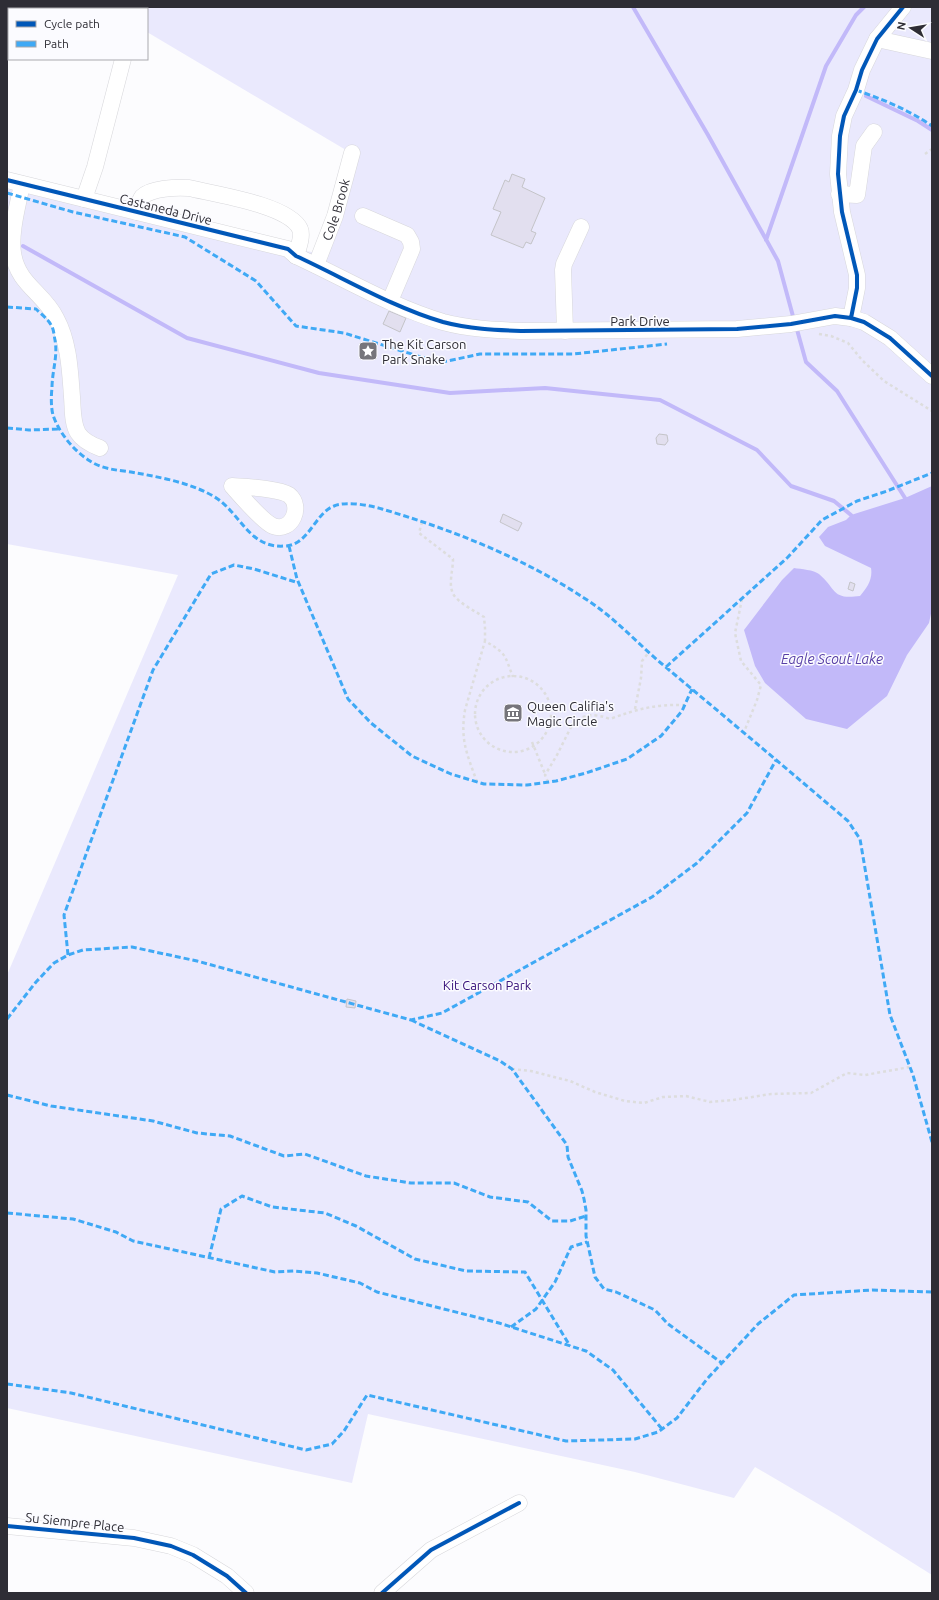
<svg xmlns="http://www.w3.org/2000/svg" width="939" height="1600" viewBox="0 0 939 1600" font-family="Ubuntu,sans-serif">
<rect width="100%" height="100%" fill="#fcfcfe"/>
<path fill="#eae9fd" d="M118 7H932V1575L837 1515 755 1467 734 1498 635 1472 368 1414 352 1483 7 1408V975L178 575 7 544V181L268 245 318 253 351 153 147 32V9H118Z"/>
<path fill="#c2b9f9" d="M932 486V609L929 623 907 655 887 696 847 729 806 719 765 683 755 666 744 630 782 580 794 568C801 569 814 570 819 574 837 589 831 600 860 596 867 588 873 579 871 568L825 546 819 537 828 527 846 520 851 515 905 498Z"/>
<g fill="none" stroke-linecap="round" stroke-linejoin="round">
<path stroke="#c2b9f9" stroke-width="4" d="M633 7 708 135 778 261 794 320
M866 96 918 121 932 130
M766 240 826 66 856 15 864 7
M23 246 187 338 319 373 450 393 545 388 660 400 757 450 791 486 834 501 851 515
M796 326 806 362 837 391 905 498"/>
</g>
<path fill="#e2dfef" stroke="#c4c4c8" d="M512 174 525 179 522 187 545 198 531 231 536 233 531 244 526 242 523 248 491 235 501 212 493 209 505 180 509 182Z
M389 311 406 318 400 332 383 324Z
M659 434 667 435 668 441 665 445 657 444 656 438Z
M503 514 522 523 518 531 500 522Z
M850 582 855 584 853 591 848 589Z
M347 999 356 1001 355 1008 346 1007Z"/>
<g fill="none" stroke-linecap="round" stroke-linejoin="round">
<defs>
<g id="minor">
<path d="M877 39 932 51"/>
<path d="M7 180 288 249 296 256C344 278 392 307 443 322 469 329 495 330 521 331L737 329 791 324 835 316 851 318 864 322 890 338 932 376"/>
<path d="M22 184C18 205 10 232 13 253 18 285 43 292 56 318 69 342 70 370 72 397 73 409 72 423 78 433 83 441 92 445 100 448"/>
<path d="M839 194 857 195 864 146 874 132"/>
<path d="M84 199 95 167 123 59"/>
<path d="M137 212C138 207 139 201 142 197 151 188 177 187 189 188 214 194 289 205 300 229 303 236 298 249 296 256"/>
<path d="M363 216 407 235 411 242 412 249 390 301"/>
<path id="s1" d="M316 265 335 216 352 153"/>
<path d="M851 318 857 288V275L842 212 838 174 840 136 844 116 856 90 862 70 877 39 903 7"/>
<path d="M565 331 563 270 564 264 581 227"/>
<path d="M232 486C245 487 278 488 289 495 303 506 292 533 273 526 262 521 240 495 232 486Z"/>
<path d="M7 1526 134 1538 171 1546 193 1555 227 1576 246 1593"/>
<path d="M382 1593 431 1550 519 1503"/>
</g>
</defs>
<use href="#minor" stroke="#d7d7db" stroke-width="17"/>
<path stroke="#ddd" stroke-width="2.5" stroke-dasharray="3 3" stroke-linecap="butt" d="M925 154 932 149
M819 334 831 336 848 343 862 360 884 381 932 411
M422 522 419 533 453 559C453 569 449 582 452 591 454 601 475 611 484 617L485 628V641C507 654 504 654 513 677
M742 599 735 633 741 661 761 685 757 700 744 732
M475 714a38 38 0 1 1 76 0a38 38 0 1 1-76 0Z
M635 709 641 678 642 661 649 652
M532 742 545 774
M477 782C467 754 460 740 465 710L485 641
M548 782 545 775 557 755 573 723C586 713 596 714 610 719 637 709 656 704 685 705
M512 1069 531 1071 570 1081 595 1092 625 1101 644 1103 663 1097 686 1096 710 1102 733 1100 771 1094 811 1093 847 1073 865 1075 910 1067"/>
<use href="#minor" stroke="#fff" stroke-width="16"/>
<path stroke="#3fa9f5" stroke-width="3" stroke-dasharray="6 3" stroke-linecap="butt" d="M856 90C882 99 909 110 932 126
M7 193 73 212 185 237 256 281 296 326 344 333 434 361 443 362 480 354H573L667 344
M7 307 36 309C41 314 48 319 51 325 54 329 54 336 55 340 58 357 52 371 52 388 51 396 51 408 53 415 59 433 74 451 90 461 102 469 116 470 131 472 158 477 189 482 213 496 241 512 248 549 285 546 309 545 315 513 334 506 346 501 369 505 382 509 450 529 524 558 584 598 613 616 636 642 662 664 724 716 786 768 848 821L860 839 890 1015 913 1075 932 1142
M7 428 29 430 60 429
M289 546 297 579 348 699 371 723 412 756 451 774 484 784 527 785 556 781 586 773 627 759 661 736 682 711 692 689
M666 667 788 557 822 520 857 501 887 491 932 473
M68 955 64 915 153 670 211 574 234 565 254 569 299 583
M7 1019 36 982 54 963 68 955 83 950 132 947 197 961 411 1020 442 1013 652 897 697 863 747 813 776 760
M411 1020 500 1061 512 1069 567 1145 568 1157 582 1191 584 1199 586 1210V1236L595 1277 604 1289 616 1292 655 1310 668 1324 722 1363
M7 1095 51 1106 153 1121 197 1133 230 1136 284 1156 305 1154 366 1176 411 1183H454L490 1197 528 1202 552 1221H570L586 1216
M7 1213 73 1219 116 1232 133 1241 275 1272 294 1271 317 1273 360 1283 377 1292 499 1323 586 1351 613 1370 662 1429
M209 1258 221 1209 242 1196 272 1207 325 1213 356 1226 415 1259 466 1271 525 1272 570 1346
M511 1327 536 1309 555 1282 571 1247 587 1242
M7 1384 71 1393 306 1450 332 1444 344 1431 367 1395 566 1441 635 1439 658 1432 677 1418 707 1379 758 1324 794 1295 872 1290 932 1292"/>
<defs>
<path id="cycleway" d="M7 180 288 249 296 256C344 278 392 307 443 322 469 329 495 330 521 331L737 329 791 324 835 316 851 318 864 322 890 338 932 376
M851 318 857 288V275L842 212 838 174 840 136 844 116 856 90 862 70 877 39 903 7
M7 1526 134 1538 171 1546 193 1555 227 1576 246 1593
M382 1593 431 1550 519 1503"/>
</defs>
<use href="#cycleway" stroke="#fbfbff" stroke-width="6"/>
<use href="#cycleway" stroke="#0057b8" stroke-width="4"/>
</g>
<defs>
<symbol id="sight-square" viewBox="-11 -11 22 22"><rect x="-9" y="-9" width="18" height="18" rx="4" fill="#76757b" stroke="#fbfbff"/><path d="M0-6L1.8-2.2L6-1.7L2.9 1.2L3.7 5.4L0 3.3L-3.7 5.4L-2.9 1.2L-6-1.7L-1.8-2.2Z" fill="#fff"/></symbol>
<symbol id="museum-square" viewBox="-11 -11 22 22"><rect x="-9" y="-9" width="18" height="18" rx="4" fill="#76757b" stroke="#fbfbff"/><path d="M0-6L6-3V-2H-6V-3ZM-5-1h2V3h-2ZM-1-1h2V3h-2ZM3-1h2V3H3ZM-6 4H6V6H-6Z" fill="#fff"/></symbol>
</defs>
<g fill-rule="evenodd">
<use href="#sight-square" x="357" y="340" width="22" height="22"/>
<use href="#museum-square" x="502" y="702" width="22" height="22"/>
</g>
<g text-anchor="middle" dominant-baseline="central" stroke-width="3" stroke-linejoin="round" paint-order="stroke">
<g font-size="13" fill="#2e2d35" stroke="#fbfbff">
<text transform="translate(166 209) rotate(14)">Castaneda Drive</text>
<text stroke="none"><textPath href="#s1" startOffset="59">Cole Brook</textPath></text>
<text x="640" y="321">Park Drive</text>
<text transform="translate(75 1522) rotate(6)">Su Siempre Place</text>
</g>
<g font-size="13" fill="#2e2d35" stroke="#fbfbff" text-anchor="start">
<text x="382" y="344">The Kit Carson<tspan x="382" dy="15">Park Snake</tspan></text>
<text x="527" y="706">Queen Califia's<tspan x="527" dy="15">Magic Circle</tspan></text>
</g>
<g font-size="13" fill="#36107a" stroke="#fbfbff">
<text x="487" y="985">Kit Carson Park</text>
</g>
<g font-size="14" font-style="italic" fill="#573ea6" stroke="#fbfbff">
<text x="832" y="659">Eagle Scout Lake</text>
</g>
</g>
<rect width="939" height="1600" fill="none" stroke="#2e2d35" stroke-width="16"/>
<rect x="8" y="8" width="140" height="52" fill="#fbfbff" stroke="#a9a9ae"/>
<rect x="16" y="21" width="20" height="6" fill="#0057b8" stroke="#a9a9ae"/>
<text x="44" y="28" font-size="12" fill="#2e2d35">Cycle path</text>
<rect x="16" y="41" width="20" height="6" fill="#3fa9f5" stroke="#a9a9ae"/>
<text x="44" y="48" font-size="12" fill="#2e2d35">Path</text>
<g transform="translate(911 28) rotate(282)" stroke="#fbfbff" stroke-width="3" paint-order="stroke">
<path d="M0-3L7 15L0 10L-7 15Z" fill="#2e2d35"/>
<text y="-6" font-size="11" font-weight="bold" text-anchor="middle" fill="#2e2d35">N</text>
</g>
</svg>
